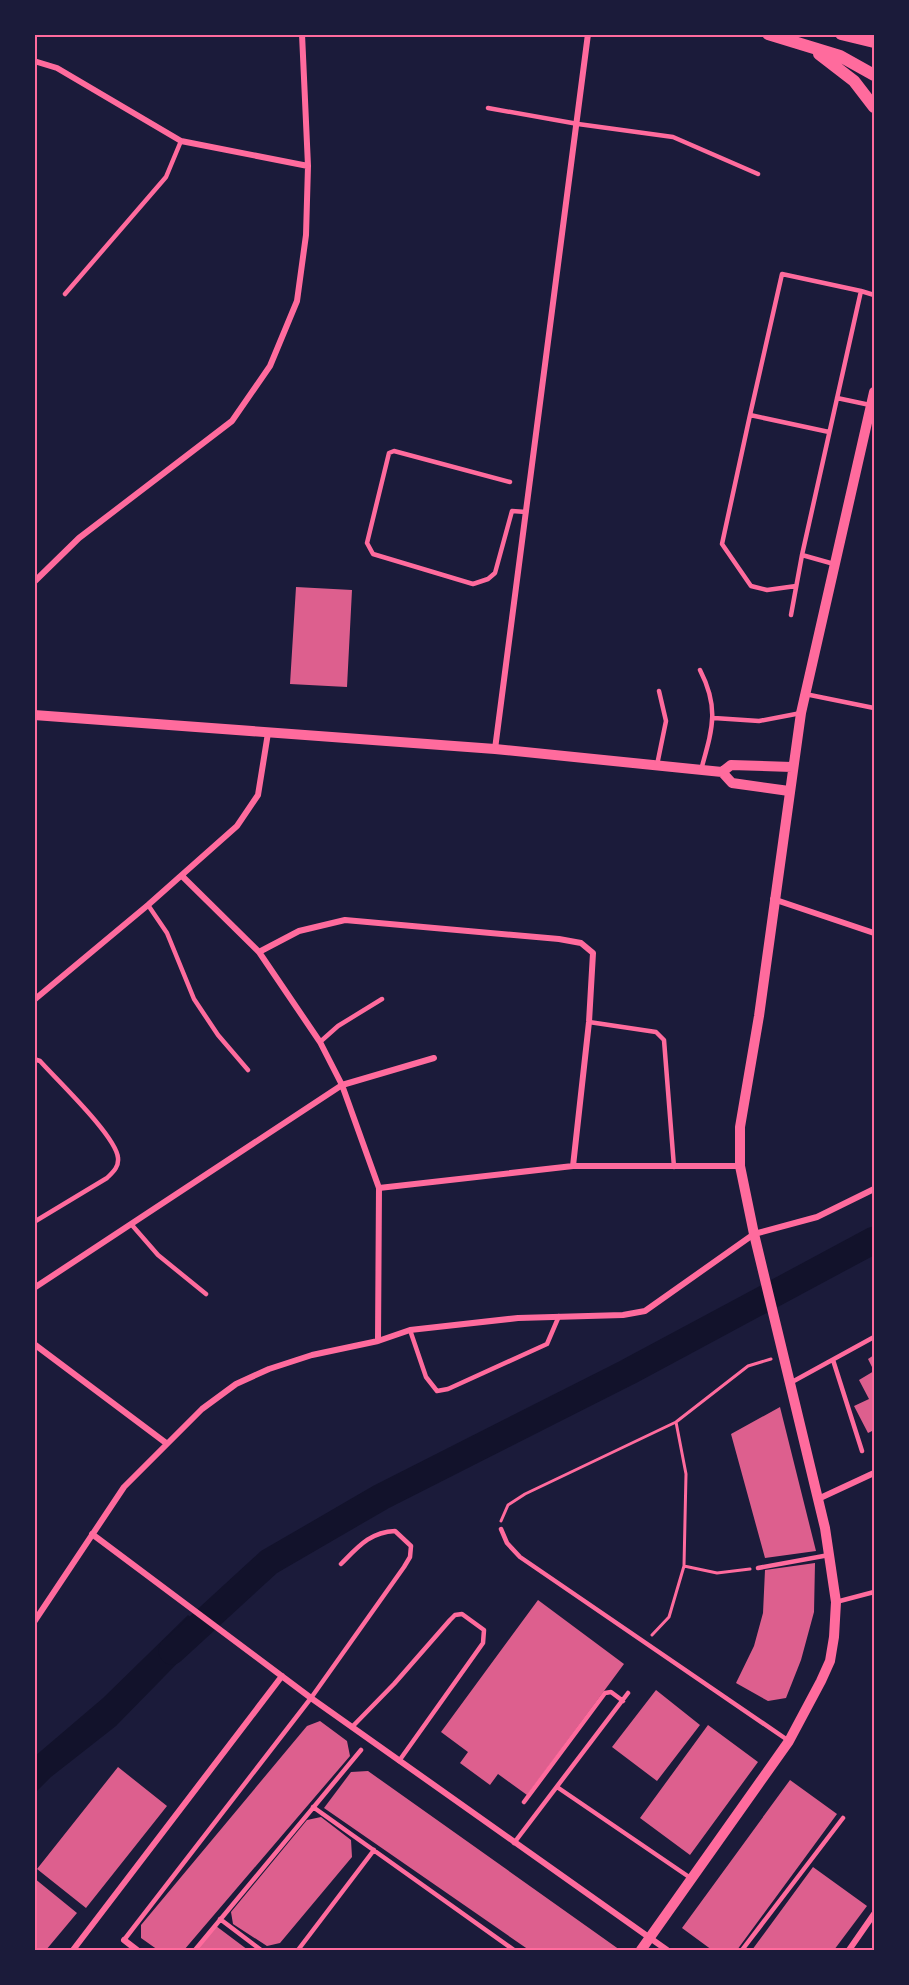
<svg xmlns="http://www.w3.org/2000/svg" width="909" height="1985" viewBox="0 0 909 1985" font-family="Signika,sans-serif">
<rect width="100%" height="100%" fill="#1b1b3a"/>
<path fill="#12122b" d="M188 1615 208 1632 116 1726 51 1777 35 1793V1756L103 1698Z"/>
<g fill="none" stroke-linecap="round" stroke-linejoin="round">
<path stroke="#12122b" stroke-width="27" d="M172 1651 269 1562 381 1497 628 1372 874 1240"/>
</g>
<path fill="#dd5f8e" d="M296 587 352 590 347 687 290 684Z
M874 1355V1430L868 1433 854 1406 869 1399 859 1380 874 1371 868 1359Z
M780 1407 816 1551 765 1558 731 1434Z
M815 1563 814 1612 801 1660 786 1698 768 1701 736 1683 754 1646 763 1613 765 1570Z
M538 1600 624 1664 527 1795 498 1774 490 1785 460 1763 468 1752 441 1732Z
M656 1690 700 1725 657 1781 612 1747Z
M320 1721 347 1741 350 1756 184 1950H158L141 1938V1925L307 1726Z
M708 1725 758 1762 690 1855 640 1818Z
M118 1767 167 1806 86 1908 37 1869Z
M368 1771 620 1950H529L324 1808 351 1772Z
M790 1780 837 1814 737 1950H712L682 1928Z
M321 1817 351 1840 352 1857 280 1943 267 1946 233 1924 231 1912 307 1820Z
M813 1867 867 1906 834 1950H752Z
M34 1878 77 1913 46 1950H34Z
M216 1926 248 1950H197Z"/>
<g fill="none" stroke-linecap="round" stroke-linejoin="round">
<path stroke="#ff6b9d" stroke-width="3" d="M501 1521 508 1505 525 1494 676 1422 748 1366 771 1359
M684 1566 717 1573 750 1569
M652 1635 669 1617 684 1566 686 1474 676 1422"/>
<path stroke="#ff6b9d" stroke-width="4.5" d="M488 108 578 124 673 137 758 174
M65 294 166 177 181 141
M837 398 870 405
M750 415 782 274 861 291
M510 482 394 451 389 453 367 543 373 554 473 584 488 579 495 573 512 511 526 512
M834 564 802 555 861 291 874 295
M796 586 767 590 751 586 722 544 750 415 829 432
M791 615 802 555
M700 670C720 709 712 730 701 770
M805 694 874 708
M714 718 759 721 801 713
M657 765 666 721 659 691
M148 905 167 933 194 999 218 1035 248 1070
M589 1022 656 1032 664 1040 674 1167
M320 1042 338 1026 382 999
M34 1059 40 1061C57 1080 117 1137 118 1158 119 1167 113 1172 107 1178L34 1222
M131 1224 158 1255 206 1294
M410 1330 426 1377 437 1391 448 1389 547 1344 559 1316
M833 1360 862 1451
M792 1382 874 1337
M501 1529 507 1543 520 1557 789 1741
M758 1568 829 1555
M836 1602 874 1592
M352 1727 394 1684 450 1620 455 1615 462 1614 484 1630 483 1643 399 1761
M557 1787 692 1879
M524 1802 605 1693 611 1692 623 1701
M313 1807 514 1950
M514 1843 628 1693
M220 1919 261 1950
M124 1940 311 1698 404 1567 410 1557 411 1546 395 1531C370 1532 358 1547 341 1564
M195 1950 361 1750
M298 1950 374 1850
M742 1950 843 1818"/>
<path stroke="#ff6b9d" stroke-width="6" d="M34 61 57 68 181 141 308 166
M34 582 79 538 232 421 270 366 297 301 306 235 308 166 302 34
M495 749 588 34
M182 876 259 952 320 1042 342 1085 379 1188 378 1341
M773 899 874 933
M259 952 299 931 345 920 559 939 581 943 593 953 589 1022 573 1166 379 1188
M34 1000 148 905 237 826 258 795 268 733
M573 1166H740
M34 1288 342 1085 434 1058
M34 1344 166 1443
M818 1499 874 1473
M92 1534 311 1698 667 1950
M34 1622 124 1487 202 1409 236 1384 269 1369 312 1355 378 1341 410 1330 518 1318 623 1315 645 1311 754 1234 817 1217 874 1189
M124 1940 137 1950
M73 1950 282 1676
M849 1950 874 1914"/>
<path stroke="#ff6b9d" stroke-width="10" d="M34 715 495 749 722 772 732 783 789 791
M722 772 731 765 792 767
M641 1950 789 1741 821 1681 830 1661 834 1637 836 1602 825 1528 754 1234 740 1166V1127L759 1016 801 713 874 392"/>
<path stroke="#ff6b9d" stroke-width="12" d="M768 34 840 56 874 75
M841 34 874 42
M819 54 854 81 874 107"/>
</g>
<rect width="909" height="1985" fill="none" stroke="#1b1b3a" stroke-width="72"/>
<rect x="36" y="36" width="837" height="1913" fill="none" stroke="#ff6b9d" stroke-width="2"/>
</svg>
